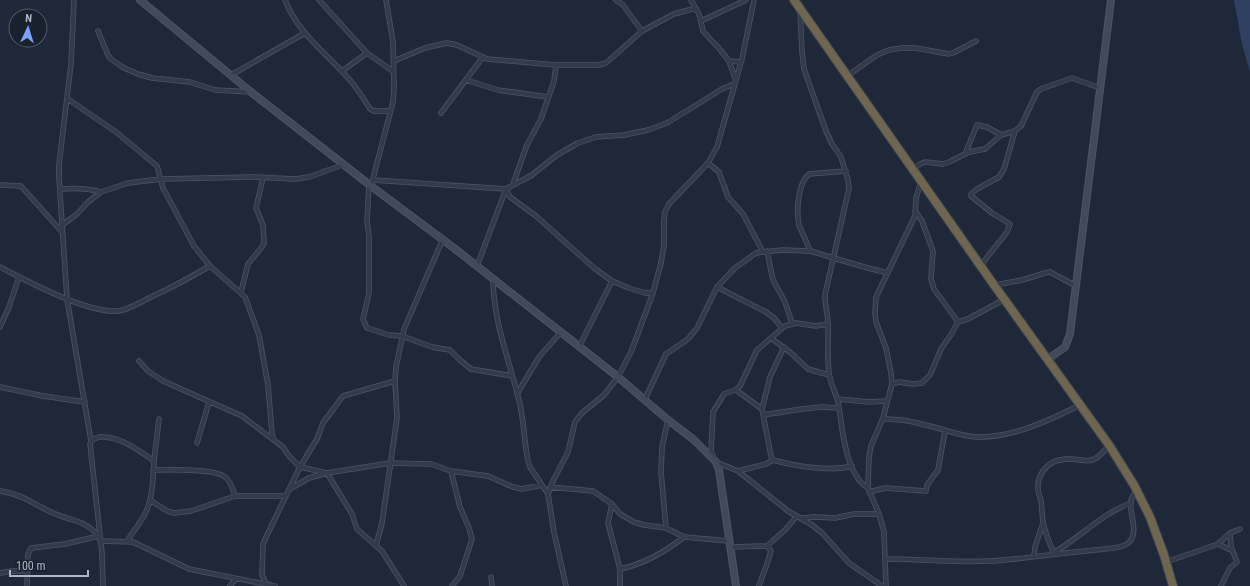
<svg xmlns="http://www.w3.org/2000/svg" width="1250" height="586" viewBox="0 0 1250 586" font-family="'Roboto Condensed',sans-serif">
<rect width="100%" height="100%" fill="#1f2839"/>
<path fill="#304060" d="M1234 0H1250V72L1242 44Z"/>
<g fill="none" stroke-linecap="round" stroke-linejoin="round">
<defs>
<path id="street" d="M74 0 71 64 59 164V178L67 299 91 441 90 444 102 553 103 586
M285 0C297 32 327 54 349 79 357 88 364 99 370 109L374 111H390
M319 0 367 53 394 72
M616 0 623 5 642 31
M691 0 699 14 703 31 712 41 718 47 729 61 735 78
M800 10 802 52 804 69 826 131 832 144 841 157 848 180 849 188 825 295C825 306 828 315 828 325 829 343 826 361 830 378 832 388 838 396 839 407 842 429 846 475 868 488
M701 21 746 0
M98 31 108 55 111 59 124 68 138 74 152 78 190 82 215 90 251 92
M394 61 425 48 447 43 457 45 487 59 556 65H599L606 63 642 31 674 14 696 8
M729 61 740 62
M342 71 367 53
M231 75 305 33
M847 76 877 55 889 50 902 48H915L949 54 955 52 976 41
M466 80 498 90 548 97
M68 99 116 132 157 166 163 188 194 246 210 266 245 297 259 335 262 352 268 385 272 434 274 440
M441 113 483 57
M965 154 977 125 987 127 1001 135
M708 163 719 172 728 197 743 214 763 252
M913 169 920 164 925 162 943 164 949 162 969 152 985 149 1001 135 1015 131 1021 126 1037 92 1041 89 1072 78 1100 88
M373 180 506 189
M513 184 527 145 541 119 554 81 556 65
M0 185 21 186 62 232
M369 185 367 221 369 236V293L363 319 367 328 389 335 402 336 432 347 450 350 461 361 471 369 512 376
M371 186 393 102 394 88 393 42 386 0
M60 189C74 188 87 188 101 192
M506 189 510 197 536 216 594 268 612 281 629 288 645 293H653
M916 212 922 221 933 251 931 279 934 289 958 322 968 319 1005 299
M61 226 77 214 88 202 101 192 128 183 161 179 254 177 295 179 309 177 345 164
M767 251 773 280 785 302 792 323
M810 251C807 242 802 233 799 225 796 211 798 183 809 174L846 171
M981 265 1007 232 1010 224 992 213 971 196V194L977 189 999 177 1004 169 1015 131
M477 266 506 189 532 175 557 155 578 143 596 137 624 135 648 130 667 123 722 89 734 84
M0 267C25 280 95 318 123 310 131 308 145 300 153 296 173 287 191 277 210 266
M493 278C493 320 509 360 519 400 524 420 524 441 528 461L530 467 548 494 554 532 566 586
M995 285 1022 280 1045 273 1050 272 1076 286
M717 287 766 312 774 318 782 328
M241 292 248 264 262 247 264 243 263 225 256 208 263 178
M828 324 816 326 796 323 785 326 757 350 740 386 735 390 724 394 713 412 711 452 716 462 738 471 788 511 812 525 822 533 849 563 882 586
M0 327 9 307 19 277
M771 338 791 353 808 369 829 375
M579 347 612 281
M784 347 770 377 762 409 771 456 773 460C794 466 831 472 852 466
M139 361 148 371 163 381 242 416 283 447 289 456 300 467 327 473 390 463 431 464 451 471 488 476 513 487 522 489 542 485
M892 384 899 382 913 384 922 383 930 375 941 349 952 333 958 322
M0 387 43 396 85 402
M736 390 762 409
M517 394 539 357 561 332
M645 399 666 354 688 339 697 328 717 287 735 268 756 253 782 250 810 251 864 267 888 273
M838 399 869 402 887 401
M763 415 802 409 821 407 839 408
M883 418C889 420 896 419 902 420 910 421 918 423 925 425 942 428 958 436 976 437 1012 438 1048 421 1080 405
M91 441C94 439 99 436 103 437 121 437 140 451 154 461 153 478 153 496 146 512 141 522 133 532 127 541
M197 443 209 402
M154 461 159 419
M153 470C168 470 214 468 225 477 231 481 233 490 235 496
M451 471 460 507 469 528 472 539 460 576 452 586
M738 471 766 464 773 460
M550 487 593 491 612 504 620 514 634 522 644 525 666 528 684 537 729 541
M290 489 309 478 327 473 352 514 357 529 382 551 404 586
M0 491C24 494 37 507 58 515 77 522 83 520 99 536
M869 492 885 488 926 491 927 485 938 470 945 431
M548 494 553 481 568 452 575 422 582 413 604 395 618 377 631 352 653 293 661 263 664 245V220L665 212 669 204 708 163 717 147 742 59 754 0
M150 500 167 511 174 513 191 511 235 496H286
M612 504 608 523 620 569V586
M802 518 815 517 835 518 854 514H879
M666 528 661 472 662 447 668 420
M100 541 133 542 189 569 275 586
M1218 544 1233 551
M376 546 382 523 397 418 395 381 396 367 404 329 443 239
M730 547 767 546 785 530 797 516
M1053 553C1080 538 1102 513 1131 503
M1054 554C1050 544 1045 533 1043 522 1042 515 1042 508 1041 501 1040 497 1038 493 1038 489 1037 475 1047 462 1060 460 1085 455 1089 472 1109 445
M1034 556 1035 547 1043 523
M885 559C921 559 956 563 991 561 1023 559 1054 554 1085 551 1096 549 1118 550 1127 544 1145 531 1119 502 1138 491
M1166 562 1218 544 1230 533 1240 529
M620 569C644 564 665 552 684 537
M0 573 12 571H28
M491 577 492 586
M27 586 28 554 31 548 65 544 99 536
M230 586 236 579
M267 586 262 575 263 544 268 533 300 467 317 439 323 423 343 396 395 381
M759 586 768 561 771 551 767 546
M886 586 884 532 879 514 868 488 869 457 871 446 883 418 892 384 891 373 886 348 876 322 875 313 876 297 915 216 916 198 921 182
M1221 586 1230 568 1237 562 1231 547 1230 533"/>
<path id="secondary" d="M140 0 251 92 371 186 454 248 618 377 668 420 693 439 716 462 719 470 736 586
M1048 359 1065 347 1070 334 1111 0"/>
<path id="highway" d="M794 0 994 285 1109 445 1134 485 1150 517 1164 555 1173 586"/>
</defs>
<use href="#street" stroke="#4d5564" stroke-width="5.5"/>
<use href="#secondary" stroke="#4d5564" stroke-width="8"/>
<use href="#highway" stroke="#3b4251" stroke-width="10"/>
<use href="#street" stroke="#333b4a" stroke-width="4"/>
<use href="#secondary" stroke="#41495d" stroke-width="6"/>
<use href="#highway" stroke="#706650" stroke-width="8"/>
</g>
<g transform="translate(28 28) rotate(4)"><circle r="19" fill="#19202e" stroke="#545c6b"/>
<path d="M0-3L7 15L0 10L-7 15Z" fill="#7ba3fe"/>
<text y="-6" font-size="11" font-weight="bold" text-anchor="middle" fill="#adb5c6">N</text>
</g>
<path d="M10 570v6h78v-6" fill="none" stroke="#adb5c6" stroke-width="2"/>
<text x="16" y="570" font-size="12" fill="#adb5c6" stroke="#19202e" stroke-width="3" paint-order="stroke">100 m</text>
</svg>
